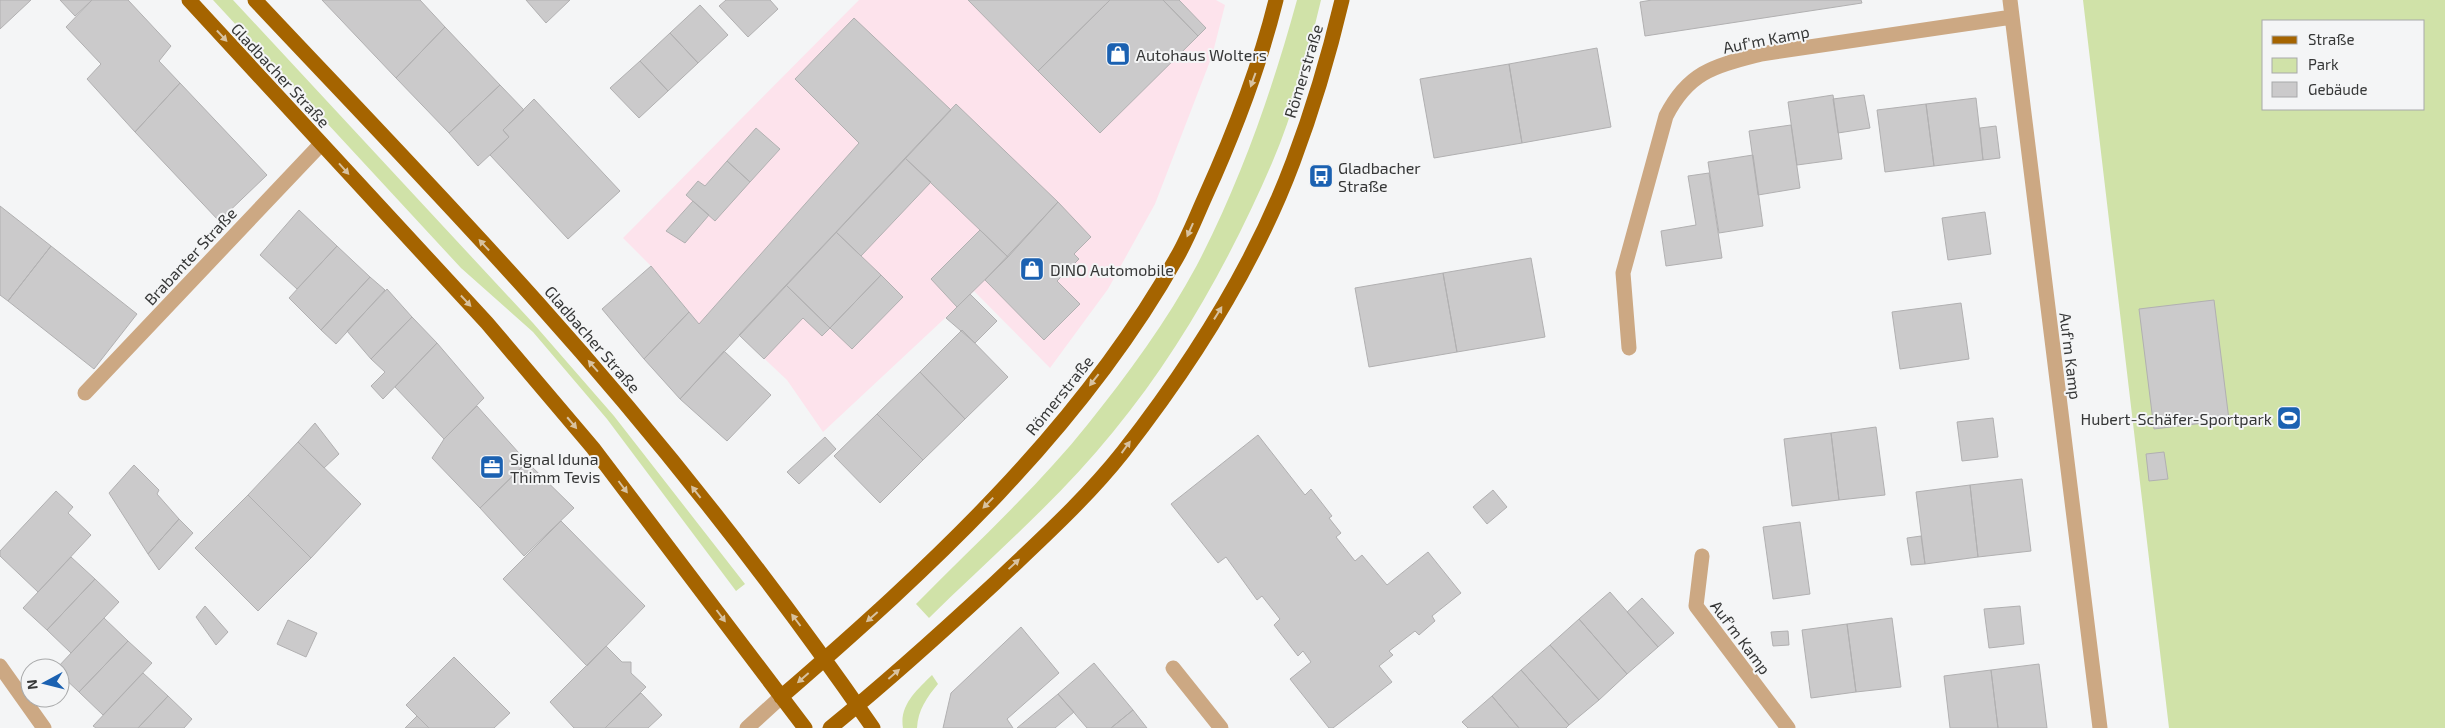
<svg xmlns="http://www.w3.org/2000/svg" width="2445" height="728" viewBox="0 0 2445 728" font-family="'Exo 2',sans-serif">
<rect width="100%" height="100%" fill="#f4f5f6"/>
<path fill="#fde3ec" d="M859 0H1216L1225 5 1212 56 1155 204 1108 289 1050 368 974 291 823 432 787 380 739 335 699 324 651 266 623 238Z"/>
<path fill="#d0e2a8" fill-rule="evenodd" d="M213 0H233L533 323 614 416 745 584 736 591 607 419 533 332 461 268Z
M1297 0H1321C1308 53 1294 113 1272 163 1231 258 1179 352 1113 432 1058 500 991 557 929 618L916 604C974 545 1037 488 1088 424 1128 374 1167 321 1197 265 1241 180 1272 91 1297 0Z
M2083 0H2445V728H2169ZM2264 21H2424V109H2264Z
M932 675 938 684C927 697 918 710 917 728H903C899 705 917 690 932 675Z"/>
<path fill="#cbcacb" stroke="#b1b0b1" d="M0 0H31L0 29Z
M60 0H92L75 16Z
M92 0H128L171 46 159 61 180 83 135 132 87 79 101 64 66 27Z
M322 0H420L445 27 396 78Z
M526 0H570L546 23Z
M726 0H770L778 9 748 37 719 6Z
M968 0H1110L1038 71Z
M1110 0H1163L1198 36 1100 133 1038 71Z
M1163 0H1179L1206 28 1198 36Z
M1652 0H1861L1862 3 1645 36 1640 2Z
M700 5 728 35 698 63 670 33Z
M854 18 951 110 680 399 644 359 689 312 699 324 859 143 795 79Z
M445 27 500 85 449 133 396 78Z
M670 33 698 63 668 91 640 61Z
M1597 48 1611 127 1522 143 1509 64Z
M640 61 668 91 639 118 610 88Z
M1509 64 1522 143 1434 158 1420 79Z
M180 83 267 175 219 221 135 132Z
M500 85 524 110 503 130 509 137 478 166 449 133Z
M1833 95 1842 159 1797 165 1788 102Z
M1864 95 1870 128 1838 133 1833 99Z
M1976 98 1983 160 1934 166 1926 104Z
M534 99 620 191 568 239 490 155 509 137 503 130Z
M956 104 1058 202 1008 257 905 158Z
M1926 104 1934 166 1885 172 1877 110Z
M1791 125 1800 188 1758 195 1749 131Z
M1996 126 2000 158 1983 160 1980 128Z
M756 128 780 149 750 182 727 161Z
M1753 155 1763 226 1719 233 1708 162Z
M905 158 931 182 861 256 836 232Z
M727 161 750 182 715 221 686 195 698 181 705 186Z
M1709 173 1722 258 1666 266 1661 231 1696 225 1688 176Z
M693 201 709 215 685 243 666 231Z
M1058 202 1091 237 1074 254 1079 259 1057 281 1080 304 1044 340 985 280Z
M0 206 51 246 8 301 0 295Z
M299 210 337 246 297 289 260 255Z
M1985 212 1991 254 1948 260 1942 218Z
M980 230 1008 257 957 307 931 279Z
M836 232 881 275 830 328 786 285Z
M51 246 137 314 94 369 8 301Z
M337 246 370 277 321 330 289 298Z
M1531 258 1545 337 1457 352 1443 273Z
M651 266 689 312 644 359 602 309Z
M1443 273 1457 352 1369 367 1355 288Z
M881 275 903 297 852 349 830 328Z
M370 277 385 290 336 344 321 330Z
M786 285 830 328 822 336 803 318 764 359 739 335Z
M387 289 412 317 371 359 347 331Z
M970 294 997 321 975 343 946 318Z
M2214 300 2229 420 2154 429 2139 309Z
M1961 303 1969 359 1900 369 1892 312Z
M412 317 437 343 383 399 371 386 385 372 371 359Z
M962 330 1008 377 965 419 920 372Z
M437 343 484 398 444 439 395 387Z
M724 351 771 395 727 441 680 399Z
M920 372 965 419 923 460 877 414Z
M477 406 527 462 480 508 432 458 444 439Z
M877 414 923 460 880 503 834 456Z
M1993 418 1998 457 1962 461 1957 422Z
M315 423 339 454 324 468 298 442Z
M1876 427 1885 495 1839 500 1831 433Z
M1831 433 1839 500 1792 506 1784 439Z
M1258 435 1305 495 1311 489 1332 516 1329 518 1341 533 1336 537 1355 561 1362 555 1387 585 1428 552 1461 593 1432 616 1435 621 1419 635 1415 631 1389 651 1393 655 1379 666 1392 682 1333 728H1329L1290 679 1311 662 1303 651 1298 656 1274 625 1280 619 1262 596 1257 600 1226 557 1218 563 1171 504Z
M825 437 836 449 799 484 787 472Z
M298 442 361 504 311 558 248 495Z
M2164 452 2168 479 2149 481 2146 454Z
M527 462 574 508 524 556 480 508Z
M134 465 159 490 157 494 179 519 148 554 109 493Z
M2022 479 2031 551 1978 557 1970 485Z
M1970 485 1978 557 1925 564 1916 492Z
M1493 490 1507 507 1487 524 1473 507Z
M56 491 73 507 68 513 91 535 38 592 0 556V551Z
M248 495 311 558 258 611 195 548Z
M179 519 193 533 159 570 148 554Z
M561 521 645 606 587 666 503 579Z
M1800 522 1810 594 1773 599 1763 527Z
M1921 536 1925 564 1911 565 1907 538Z
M71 557 95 579 47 630 23 608Z
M95 579 119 602 71 653 47 630Z
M1610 592 1658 647 1627 674 1579 619Z
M1642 598 1674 633 1658 647 1627 612Z
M205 606 228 632 216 645 196 617Z
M2020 606 2024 644 1989 648 1984 609Z
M104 618 128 641 79 692 60 674V668H57Z
M1892 618 1901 687 1856 692 1847 624Z
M1579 619 1627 674 1599 700 1550 645Z
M288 620 317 633 306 657 277 644Z
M1847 624 1856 692 1811 698 1802 630Z
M1021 627 1059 673 1007 719 1013 728H943L951 693Z
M1788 631 1789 645 1773 646 1771 632Z
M128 641 152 663 103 715 79 692Z
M1550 645 1599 700 1569 725 1521 670Z
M606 646 622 662H631V673L646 687 605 728H574L550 702Z
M454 657 510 713 494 728H429L406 705Z
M1094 663 1133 710 1111 728H1087L1058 694Z
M2039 664 2047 728H1998L1991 670Z
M1521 670 1569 725 1566 728H1519L1492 696Z
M1991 670 1998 728H1950L1944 676Z
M143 673 168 696 138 728H96L93 726Z
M641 693 662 715 648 728H605Z
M1058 694 1074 712 1055 728H1017Z
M168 696 192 719 184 728H138Z
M1492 696 1519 728H1468L1462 722Z
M1133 710 1147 728H1111Z
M417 716 429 728H405Z"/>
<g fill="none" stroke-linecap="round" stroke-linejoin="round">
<path stroke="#cca883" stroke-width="15" d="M2010 0 2100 728
M1629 348 1623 273 1666 116C1689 71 1715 66 1761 54L2012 17
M85 393 321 144
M1702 556 1696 606 1788 728
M0 666 44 728
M1173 668 1221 728
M747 728 781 697"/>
<path stroke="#a56400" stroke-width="15" d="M189 0 487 323 593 448 805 728
M255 0C349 100 445 199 537 302 658 437 770 579 873 728
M781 697C930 568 1080 430 1177 257 1188 238 1196 217 1205 197 1234 133 1259 69 1276 0
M830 728C887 682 941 633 995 583 1039 541 1085 500 1123 452 1191 365 1254 266 1293 162 1313 109 1329 55 1342 0"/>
</g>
<defs><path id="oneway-solid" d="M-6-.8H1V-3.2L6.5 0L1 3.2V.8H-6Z" transform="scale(1.25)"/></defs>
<g fill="#d8c2a0">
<use href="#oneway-solid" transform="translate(222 36) rotate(47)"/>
<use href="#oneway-solid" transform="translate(1253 80) rotate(110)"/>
<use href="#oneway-solid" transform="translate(344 169) rotate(48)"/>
<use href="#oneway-solid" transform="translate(1190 230) rotate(114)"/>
<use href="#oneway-solid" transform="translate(484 245) rotate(-133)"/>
<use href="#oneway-solid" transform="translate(466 301) rotate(47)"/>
<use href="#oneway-solid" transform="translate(1218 313) rotate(-58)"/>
<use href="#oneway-solid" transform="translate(593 366) rotate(-131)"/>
<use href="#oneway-solid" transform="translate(1094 380) rotate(128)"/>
<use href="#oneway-solid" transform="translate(572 423) rotate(50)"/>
<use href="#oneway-solid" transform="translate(1126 447) rotate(-54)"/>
<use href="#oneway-solid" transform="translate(623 487) rotate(53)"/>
<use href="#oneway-solid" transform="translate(696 492) rotate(-128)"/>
<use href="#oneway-solid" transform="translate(988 503) rotate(134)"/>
<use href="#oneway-solid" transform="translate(1014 564) rotate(-43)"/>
<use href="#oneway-solid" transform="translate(721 616) rotate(53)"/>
<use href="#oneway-solid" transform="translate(872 617) rotate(139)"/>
<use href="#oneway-solid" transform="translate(796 620) rotate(-127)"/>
<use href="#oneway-solid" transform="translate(894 674) rotate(-41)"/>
<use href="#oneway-solid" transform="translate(803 678) rotate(139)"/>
</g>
<defs>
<symbol id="shop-square" viewBox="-11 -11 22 22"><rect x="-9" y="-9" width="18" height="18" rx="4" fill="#1b61b1" stroke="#f4f5f6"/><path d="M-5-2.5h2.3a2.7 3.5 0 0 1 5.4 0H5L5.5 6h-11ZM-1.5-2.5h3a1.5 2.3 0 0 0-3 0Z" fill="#fff"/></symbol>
<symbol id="bus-square" viewBox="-11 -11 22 22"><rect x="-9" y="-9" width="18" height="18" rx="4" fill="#1b61b1" stroke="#f4f5f6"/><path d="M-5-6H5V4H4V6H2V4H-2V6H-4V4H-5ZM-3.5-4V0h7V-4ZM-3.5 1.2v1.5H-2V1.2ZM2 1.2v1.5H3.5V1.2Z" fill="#fff"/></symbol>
<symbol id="stadium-square" viewBox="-11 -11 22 22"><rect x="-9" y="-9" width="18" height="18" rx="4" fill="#1b61b1" stroke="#f4f5f6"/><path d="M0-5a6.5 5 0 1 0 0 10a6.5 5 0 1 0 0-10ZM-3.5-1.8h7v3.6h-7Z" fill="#fff"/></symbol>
<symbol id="office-square" viewBox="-11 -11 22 22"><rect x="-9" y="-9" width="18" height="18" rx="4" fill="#1b61b1" stroke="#f4f5f6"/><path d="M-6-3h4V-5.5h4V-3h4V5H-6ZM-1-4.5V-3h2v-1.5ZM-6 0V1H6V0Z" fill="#fff"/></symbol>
</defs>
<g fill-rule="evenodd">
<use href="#shop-square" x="1104" y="40" width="28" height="28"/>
<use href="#bus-square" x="1307" y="162" width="28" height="28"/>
<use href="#shop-square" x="1018" y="255" width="28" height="28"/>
<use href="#stadium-square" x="2275" y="404" width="28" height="28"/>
<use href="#office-square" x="478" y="453" width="28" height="28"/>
</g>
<g text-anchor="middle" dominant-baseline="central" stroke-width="4" stroke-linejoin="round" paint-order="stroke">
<g font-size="16" fill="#363737" stroke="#f4f5f6">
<text transform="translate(1766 39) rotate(-11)">Auf'm Kamp</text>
<text transform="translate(1303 71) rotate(-73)">Römerstraße</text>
<text transform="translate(281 75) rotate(47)">Gladbacher Straße</text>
<text transform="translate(190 256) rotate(-47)">Brabanter Straße</text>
<text transform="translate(593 339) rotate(49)">Gladbacher Straße</text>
<text transform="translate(2071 356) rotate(83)">Auf'm Kamp</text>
<text transform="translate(1059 395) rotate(-51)">Römerstraße</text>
<text transform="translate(1741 637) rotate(53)">Auf'm Kamp</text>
</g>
<g font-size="16" fill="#363737" stroke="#f4f5f6" text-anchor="start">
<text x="1136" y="54">Autohaus Wolters</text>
<text x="1338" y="167">Gladbacher<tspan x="1338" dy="18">Straße</tspan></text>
<text x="1050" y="269">DINO Automobile</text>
<text x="2272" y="418" text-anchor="end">Hubert-Schäfer-Sportpark</text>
<text x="510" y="458">Signal Iduna<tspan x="510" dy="18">Thimm Tevis</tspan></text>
</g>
</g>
<rect x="2262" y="20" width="162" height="90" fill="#f4f5f6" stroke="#a8a9aa"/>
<rect x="2272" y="36" width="25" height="8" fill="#a56400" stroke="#a8a9aa"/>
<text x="2308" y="45" font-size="15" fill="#363737">Straße</text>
<rect x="2272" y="58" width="25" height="15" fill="#d0e2a8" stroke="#a8a9aa"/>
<text x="2308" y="70" font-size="15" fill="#363737">Park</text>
<rect x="2272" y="82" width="25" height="15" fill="#cbcacb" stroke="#a8a9aa"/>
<text x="2308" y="95" font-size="15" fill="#363737">Gebäude</text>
<g transform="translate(45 683) rotate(263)"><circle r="24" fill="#f4f5f6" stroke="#a8a9aa"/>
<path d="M0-4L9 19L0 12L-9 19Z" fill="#1b61b1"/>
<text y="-8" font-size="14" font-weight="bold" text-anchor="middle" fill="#363737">N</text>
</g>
</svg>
